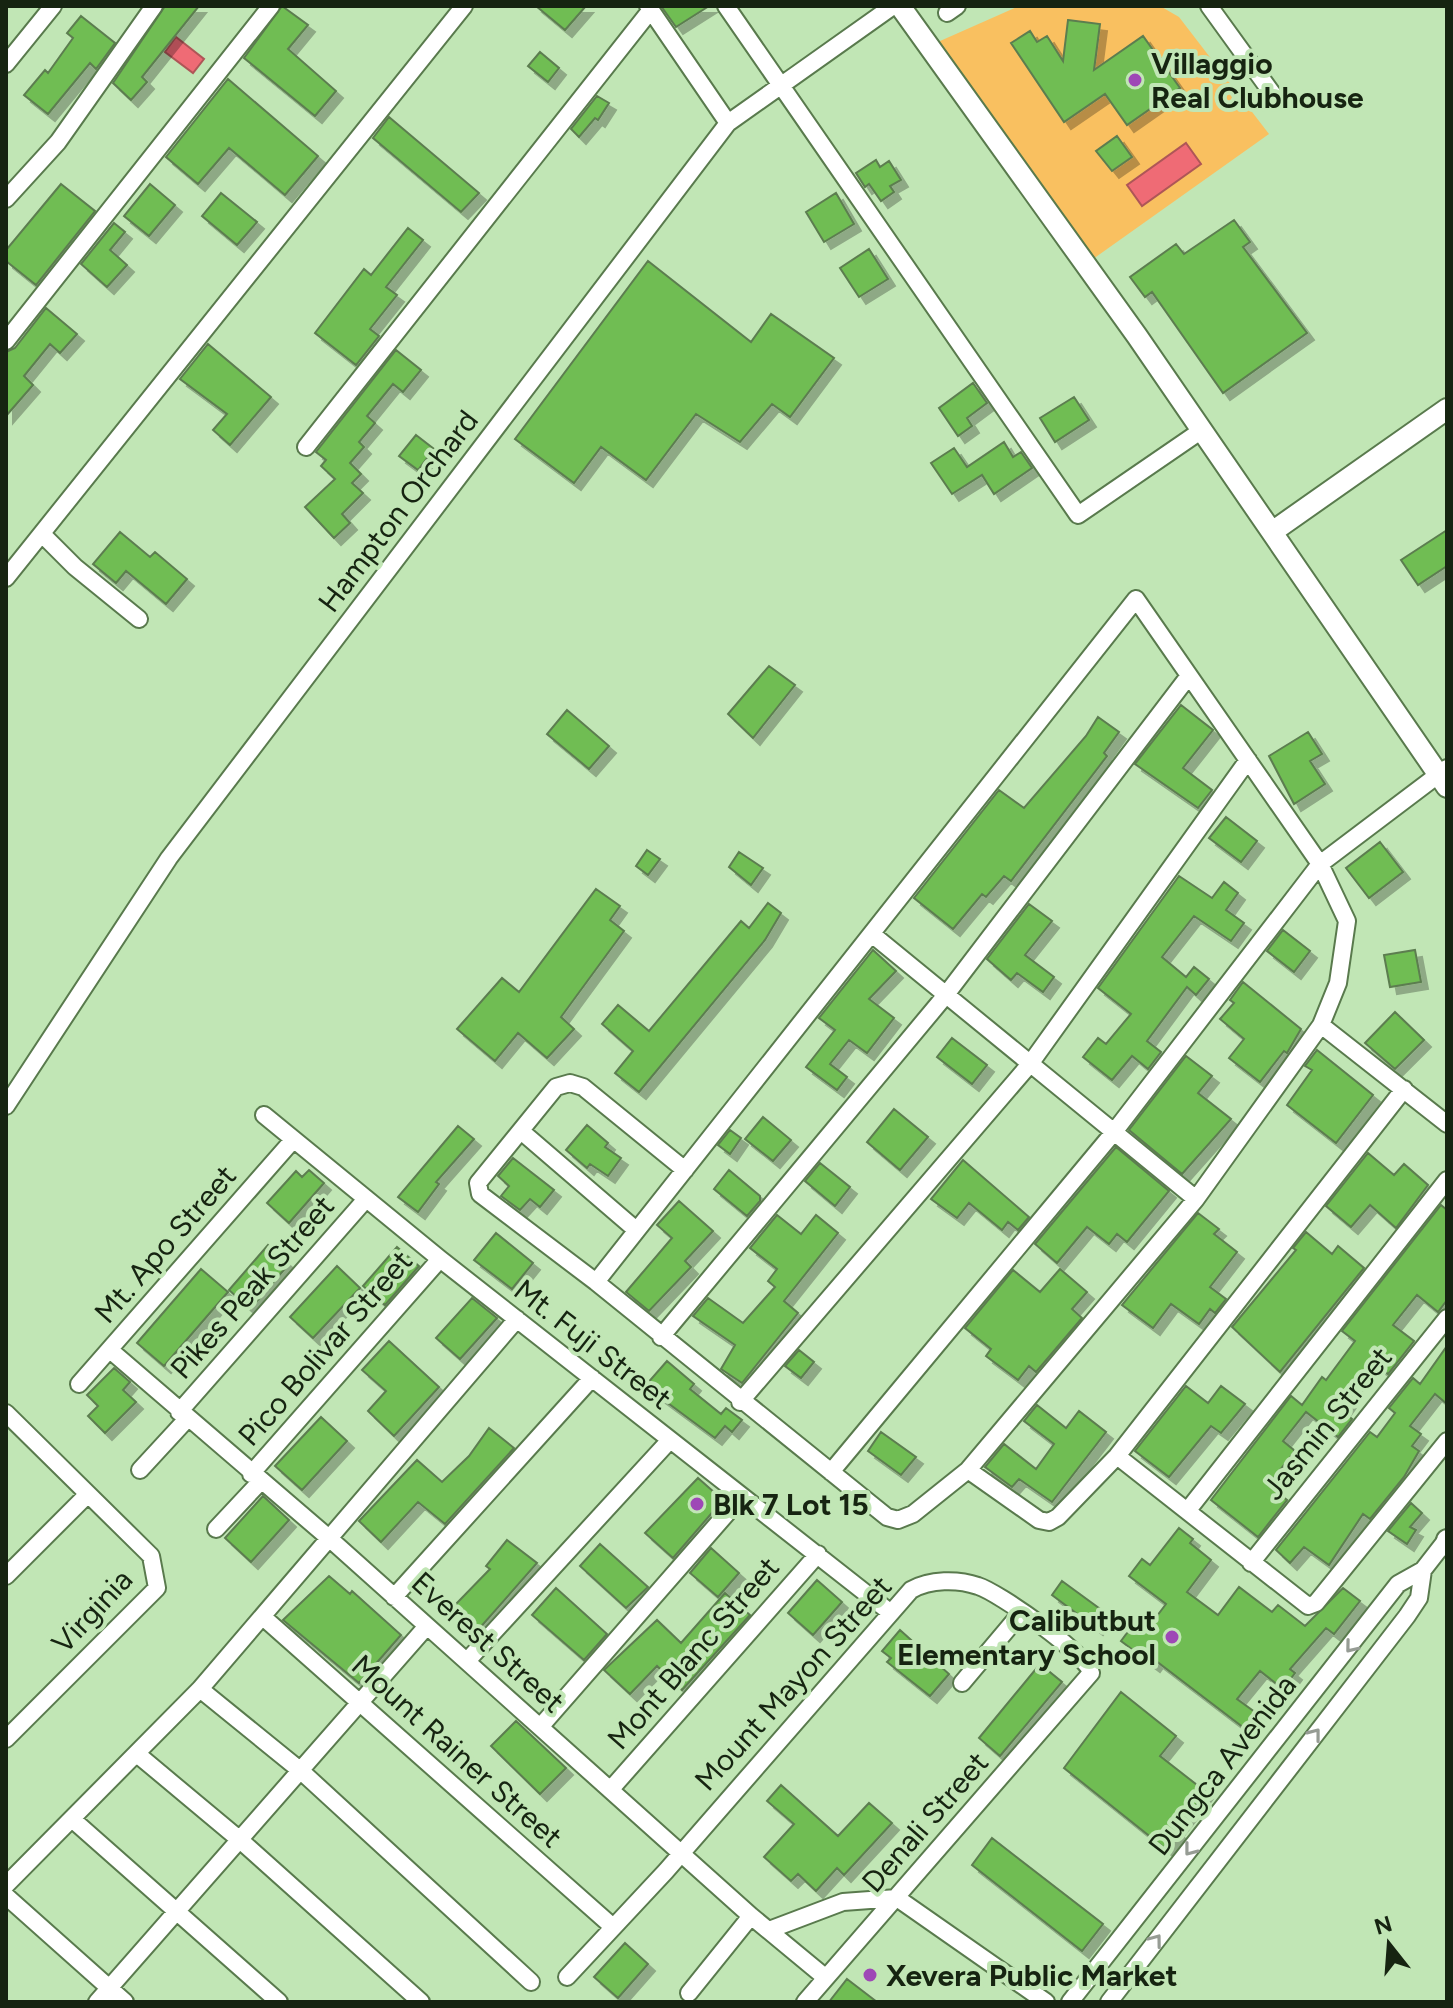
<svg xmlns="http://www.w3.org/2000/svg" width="1453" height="2008" viewBox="0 0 1453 2008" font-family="Figtree,sans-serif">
<defs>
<filter id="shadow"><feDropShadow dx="7" dy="7" stdDeviation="0" flood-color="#0004"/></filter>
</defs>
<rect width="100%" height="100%" fill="#c1e6b5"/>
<path fill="#f9c060" d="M1019 6H1160L1179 17 1269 134 1093 259 931 45Z"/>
<path fill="#ef6b75" stroke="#ae5657" stroke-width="2" d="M176 37 204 59 193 73 165 52Z
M1186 143 1201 164 1142 206 1127 185Z"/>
<path fill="#6fbd52" stroke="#5c7d50" stroke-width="2" filter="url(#shadow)" d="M165 6H199L142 77 147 82 131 100 113 83Z
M282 6 308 25 288 49 336 91 315 116 244 58Z
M536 6H586L565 30Z
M661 6H709L676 27Z
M81 16 115 43 96 69 90 63 48 114 24 95 45 70 48 73 73 38 67 33Z
M1068 20 1100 24 1094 70 1143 36 1180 88 1127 125 1105 94 1064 122 1011 43 1030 31 1037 42 1047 36 1063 61Z
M540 52 559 68 548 82 528 66Z
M228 79 318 156 285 195 229 148 198 184 166 157Z
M597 96 609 103 598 120 595 118 579 137 571 129Z
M389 117 479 193 461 212 373 138Z
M1117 136 1132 157 1112 171 1096 151Z
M876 160 880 167 889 161 901 180 890 186 894 192 881 201 869 184 865 187 856 173Z
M61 184 95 211 36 285 6 261V250Z
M150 184 175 205 149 236 124 216Z
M221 193 257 222 237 245 202 216Z
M836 193 854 224 824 242 806 212Z
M1234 220 1250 242 1243 247 1307 333 1223 393 1152 292 1145 297 1130 277 1176 244 1184 254Z
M114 223 125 232 110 250 127 265 107 287 81 264Z
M408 228 423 240 386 287 397 295 370 329 379 336 356 365 315 333 364 269 371 275Z
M869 249 888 279 859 297 840 268Z
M648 261 751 342 771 314 834 358 790 417 772 404 740 442 696 414 646 480 601 447 574 483 515 439Z
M46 308 77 334 60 353 50 344 24 376 33 385 6 416V352L15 348Z
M208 344 271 397 230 445 213 430 227 414 180 379Z
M396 350 421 370 403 392 393 384 367 416 375 423 359 442 364 447 350 463 361 474 352 483 363 493 342 514 350 523 334 538 305 507 335 479 321 466 326 460 316 452Z
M973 383 987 403 967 418 972 426 958 436 939 408Z
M1074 397 1089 420 1055 442 1040 418Z
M416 435 434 449 418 470 399 456Z
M1004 442 1013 457 1021 452 1032 468 994 494 982 475 952 494 931 463 954 448 967 467Z
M1447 530V566L1418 585 1401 560Z
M120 532 150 557 155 552 187 579 166 604 126 571 116 583 93 564Z
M769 666 795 685 753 738 728 714Z
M1181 705 1213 730 1183 768 1212 790 1198 808 1135 764Z
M567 710 609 746 589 769 547 734Z
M1098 717 1119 732 1104 753 1107 756 1011 881 1004 876 986 897 982 894 953 929 914 898 999 790 1024 808 1086 736Z
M1308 732 1322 754 1310 761 1325 784 1294 804 1269 756Z
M1226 817 1257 841 1241 862 1209 838Z
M1380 842 1403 872 1369 898 1346 868Z
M647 850 660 859 648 875 636 866Z
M739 852 763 868 751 885 729 867Z
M1179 876 1212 898 1224 882 1238 893 1226 910 1244 923 1231 941 1194 916 1162 957 1186 977 1194 967 1209 979 1196 995 1187 987 1147 1041 1161 1052 1148 1069 1132 1056 1112 1080 1083 1057 1098 1038 1106 1044 1131 1014 1098 988Z
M596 889 620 906 610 920 624 931 561 1017 574 1029 547 1058 518 1033 495 1061 457 1029 502 978 519 992Z
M768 903 781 913 765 940 639 1092 615 1073 633 1051 602 1024 618 1005 649 1031 741 921 749 928Z
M1029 904 1052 921 1025 955 1054 977 1043 992 1017 973 1011 980 987 959Z
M1283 930 1310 951 1294 972 1267 951Z
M873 950 896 971 869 999 894 1018 867 1053 849 1040 830 1064 847 1077 837 1090 806 1067 835 1030 819 1018Z
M1415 950 1421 982 1390 987 1384 955Z
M1243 982 1301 1029 1287 1053 1284 1051 1260 1082 1229 1058 1244 1039 1220 1019 1234 1003 1230 1000Z
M1395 1012 1424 1040 1395 1069 1365 1043Z
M952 1038 987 1065 972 1084 937 1057Z
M1317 1050 1373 1095 1336 1143 1287 1105 1312 1070 1305 1066Z
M1186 1056 1212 1076 1198 1093 1231 1119 1182 1174 1129 1130Z
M894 1109 928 1137 900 1170 867 1142Z
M763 1117 791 1140 773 1161 745 1139Z
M587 1125 608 1143 605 1147 621 1158 608 1176 590 1164 587 1168 566 1150Z
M458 1126 474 1139 436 1182 439 1184 418 1212 398 1197Z
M730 1130 741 1138 730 1154 718 1145Z
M1116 1147 1169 1191 1127 1242 1117 1234 1109 1244 1087 1227 1057 1263 1035 1244Z
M1368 1153 1394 1175 1404 1164 1428 1185 1396 1228 1370 1205 1351 1227 1326 1206Z
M513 1158 554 1190 540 1207 530 1199 520 1210 501 1196 509 1186 498 1176Z
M963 1160 1029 1217 1018 1230 1008 1222 1002 1230 969 1203 957 1218 931 1199Z
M820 1163 850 1187 835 1206 805 1181Z
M309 1170 324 1183 289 1223 267 1203 296 1171 302 1177Z
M729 1170 760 1196V1201L747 1216 714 1189Z
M679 1201 713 1231 685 1261 691 1267 649 1311 626 1292 672 1238 657 1225Z
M1441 1205 1447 1210V1300L1438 1312 1417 1295 1393 1325 1414 1341 1388 1374 1372 1362 1347 1395 1351 1398 1342 1411 1352 1419 1338 1437 1306 1412 1283 1441 1295 1451 1268 1485 1287 1500 1258 1537 1211 1500 1291 1396 1302 1405 1322 1377 1326 1380 1355 1341 1342 1331Z
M1198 1213 1219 1229 1214 1234 1237 1252 1210 1287 1226 1299 1215 1313 1210 1309 1199 1324 1171 1304 1153 1328 1122 1305Z
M777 1215 801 1234 816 1215 838 1233 784 1301 798 1313 742 1383 721 1369 735 1345 693 1316 708 1298 743 1323 775 1287 768 1281 777 1269 750 1248Z
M1306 1232 1332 1254 1338 1246 1364 1268 1280 1372 1232 1327 1296 1250 1293 1248Z
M496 1233 533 1263 512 1289 474 1260Z
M268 1245 289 1264 250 1309 229 1290Z
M397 1247 419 1266 385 1305 363 1286Z
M337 1266 360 1288 313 1338 290 1317Z
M201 1269 228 1292 164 1366 137 1343Z
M1060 1269 1087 1292 1072 1309 1082 1318 1036 1372 1029 1366 1018 1380 986 1356 991 1349 965 1328 1013 1270 1040 1292Z
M472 1298 497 1318 460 1359 436 1338Z
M389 1341 439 1387 394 1436 368 1411 386 1391 362 1370Z
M1447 1346V1404L1435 1394 1410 1426 1421 1434 1412 1446 1419 1451 1404 1477 1370 1519 1363 1514 1329 1565 1304 1547 1290 1563 1276 1550 1370 1432 1377 1437 1395 1413 1389 1408 1413 1378 1420 1384Z
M799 1350 814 1362 801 1378 785 1366Z
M667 1361 694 1384 690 1389 721 1414 726 1408 742 1420 732 1432 725 1426 715 1438 645 1386Z
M114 1368 130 1382 123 1390 136 1402 105 1433 88 1416 98 1406 87 1395Z
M1186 1386 1208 1403 1221 1386 1245 1404 1221 1433 1211 1426 1169 1477 1135 1451Z
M1037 1405 1066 1428 1079 1411 1106 1432 1052 1502 1019 1479 1012 1487 985 1467 1004 1444 1036 1469 1054 1444 1024 1421Z
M321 1417 347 1441 302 1490 275 1466Z
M489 1428 514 1448 445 1524 418 1502 381 1542 359 1521 417 1460 442 1482 469 1456Z
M881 1432 916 1457 901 1475 868 1451Z
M698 1478 723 1500 673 1558 645 1533Z
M263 1496 289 1520 251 1562 225 1538Z
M1411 1503 1422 1513 1410 1527 1416 1530 1407 1544 1388 1531Z
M1179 1528 1193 1539 1190 1543 1211 1560 1187 1592 1218 1615 1239 1587 1272 1612 1278 1605 1305 1626 1343 1588 1360 1601 1334 1634 1326 1628 1290 1669 1295 1673 1283 1689 1260 1671 1237 1699 1259 1715 1248 1731 1156 1661 1153 1665 1121 1641 1133 1625 1144 1633 1166 1604 1129 1576 1142 1559 1150 1565Z
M507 1540 537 1563 478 1630 454 1606 490 1569 486 1566Z
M600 1544 648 1587 626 1608 580 1566Z
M711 1548 739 1573 718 1597 690 1573Z
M329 1576 350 1594 352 1591 401 1635 359 1683 283 1620Z
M817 1580 842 1602 813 1635 788 1613Z
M1062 1581 1107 1614 1096 1628 1052 1595Z
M556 1588 607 1634 584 1660 532 1615Z
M725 1593 750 1615 682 1690 657 1666 630 1694 604 1670 657 1620 681 1643Z
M900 1630 949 1674 930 1696 887 1662 891 1658 882 1651Z
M1040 1664 1062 1682 1000 1756 979 1738Z
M1121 1692 1176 1736 1160 1756 1206 1792 1176 1830 1180 1833 1167 1850 1064 1768Z
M516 1721 566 1768 540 1794 491 1746Z
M781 1785 838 1836 869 1803 892 1823 844 1875 837 1868 816 1891 798 1874 791 1881 764 1857 794 1824 767 1801Z
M992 1838 1103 1924 1082 1951 972 1865Z
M625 1943 648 1964 618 1998 594 1977Z
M847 1979 877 2002H829Z"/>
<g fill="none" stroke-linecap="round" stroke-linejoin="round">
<defs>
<path id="minor" d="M648 6 728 123
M726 6 1078 515 1202 430
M1209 6 1277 100
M947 13 957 6
M6 64 53 6
M6 199 58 142 154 6
M6 341 271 6
M306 447 650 11
M42 534 75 567 139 619
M6 578 464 6
M873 935 1196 1199
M1321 1025 1447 1124
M6 1106 169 858 728 123 893 6
M264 1115 440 1259 891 1613
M521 1131 635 1229
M596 1282 1136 599 1320 864 1347 921 1338 983 1321 1025 1196 1199 968 1470 913 1514 898 1520 887 1517 596 1282 480 1194 478 1183 556 1087 570 1083 583 1087 685 1170
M661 1337 945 996 1188 677
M110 1350 330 1539 751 1916 826 1978
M79 1384 293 1140
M740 1402 1030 1064 1248 760
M179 1412 366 1199
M6 1413 151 1556 157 1588 6 1739
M1117 1456 1308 1606 1316 1603 1447 1441
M140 1470 187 1419
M968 1470 1039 1520 1049 1522 1058 1517 1117 1456 1404 1089
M831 1472 1114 1132 1320 864 1447 768
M251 1474 440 1259
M1188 1510 1447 1180
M216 1529 260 1482
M1251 1563 1447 1318
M6 1576 87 1495
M394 1597 592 1378
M263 1617 613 1927
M467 1661 670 1440
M962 1683 1021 1613
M200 1689 301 1771 531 1982
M541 1726 742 1496
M137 1754 240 1840 421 2002
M611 1789 818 1554
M72 1819 279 2002
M6 1885 200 1689 517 1319
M6 1896 125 2002
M769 1930 843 1902 897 1898 1046 2002
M567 1977 666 1871 911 1590C930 1579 958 1579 978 1586 998 1592 1088 1655 1091 1673L805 2002
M689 1993 751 1916
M97 2002 427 1626
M1070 2002 1398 1584 1423 1570 1444 1543
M1109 2002 1407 1616 1419 1598 1423 1570"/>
<path id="tertiary" d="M900 6 1137 336 1447 787
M1272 532 1447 409
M1447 1540V1546"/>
</defs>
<use href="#minor" stroke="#597a4d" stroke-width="20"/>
<use href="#tertiary" stroke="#597a4d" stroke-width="24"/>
<use href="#minor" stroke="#fff" stroke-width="16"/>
<use href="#tertiary" stroke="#fff" stroke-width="20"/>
</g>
<defs><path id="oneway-chevron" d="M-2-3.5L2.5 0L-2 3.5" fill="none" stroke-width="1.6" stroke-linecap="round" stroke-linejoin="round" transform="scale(2)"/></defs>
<g stroke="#969c94">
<use href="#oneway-chevron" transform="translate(1351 1647) rotate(129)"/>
<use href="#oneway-chevron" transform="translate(1315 1734) rotate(-52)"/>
<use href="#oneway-chevron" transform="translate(1190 1850) rotate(128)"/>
<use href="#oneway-chevron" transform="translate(1156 1940) rotate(-53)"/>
</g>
<g fill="#9e48b6" stroke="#c1e6b5" stroke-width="3">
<circle cx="1135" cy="80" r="8"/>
<circle cx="697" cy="1504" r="8"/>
<circle cx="1172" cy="1637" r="8"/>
<circle cx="870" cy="1975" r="8"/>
</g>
<g text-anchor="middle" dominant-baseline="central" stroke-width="8" stroke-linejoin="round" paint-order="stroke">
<g font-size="30" font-weight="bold" fill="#162411" stroke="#c1e6b5" text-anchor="start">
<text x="1151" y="63">Villaggio<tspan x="1151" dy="34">Real Clubhouse</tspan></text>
<text x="713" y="1504">Blk 7 Lot 15</text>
<text x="1156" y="1620" text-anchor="end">Calibutbut<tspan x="1156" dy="34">Elementary School</tspan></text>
<text x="886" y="1975">Xevera Public Market</text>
</g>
<g font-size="30" fill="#162411" stroke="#c1e6b5">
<text transform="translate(398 511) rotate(-53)">Hampton Orchard</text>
<text transform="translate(165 1244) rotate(-49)">Mt. Apo Street</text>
<text transform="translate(252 1287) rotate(-49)">Pikes Peak Street</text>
<text transform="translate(593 1344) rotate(38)">Mt. Fuji Street</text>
<text transform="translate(325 1348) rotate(-49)">Pico Bolivar Street</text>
<text transform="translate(1327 1423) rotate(-51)">Jasmin Street</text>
<text transform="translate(92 1611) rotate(-47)">Virginia</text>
<text transform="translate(488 1642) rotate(42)">Everest Street</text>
<text transform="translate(693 1653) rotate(-49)">Mont Blanc Street</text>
<text transform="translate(793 1683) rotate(-48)">Mount Mayon Street</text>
<text transform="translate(457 1751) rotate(42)">Mount Rainer Street</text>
<text transform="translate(1222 1765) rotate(-52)">Dungca Avenida</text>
<text transform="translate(925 1822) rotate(-49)">Denali Street</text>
</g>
</g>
<rect width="1453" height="2008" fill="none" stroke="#162411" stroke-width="16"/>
<g transform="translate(1389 1944) rotate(343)" stroke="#c1e6b5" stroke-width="6" paint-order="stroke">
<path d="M0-6L14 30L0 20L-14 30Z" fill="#162411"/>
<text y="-12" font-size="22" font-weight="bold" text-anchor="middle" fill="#162411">N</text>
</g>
</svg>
